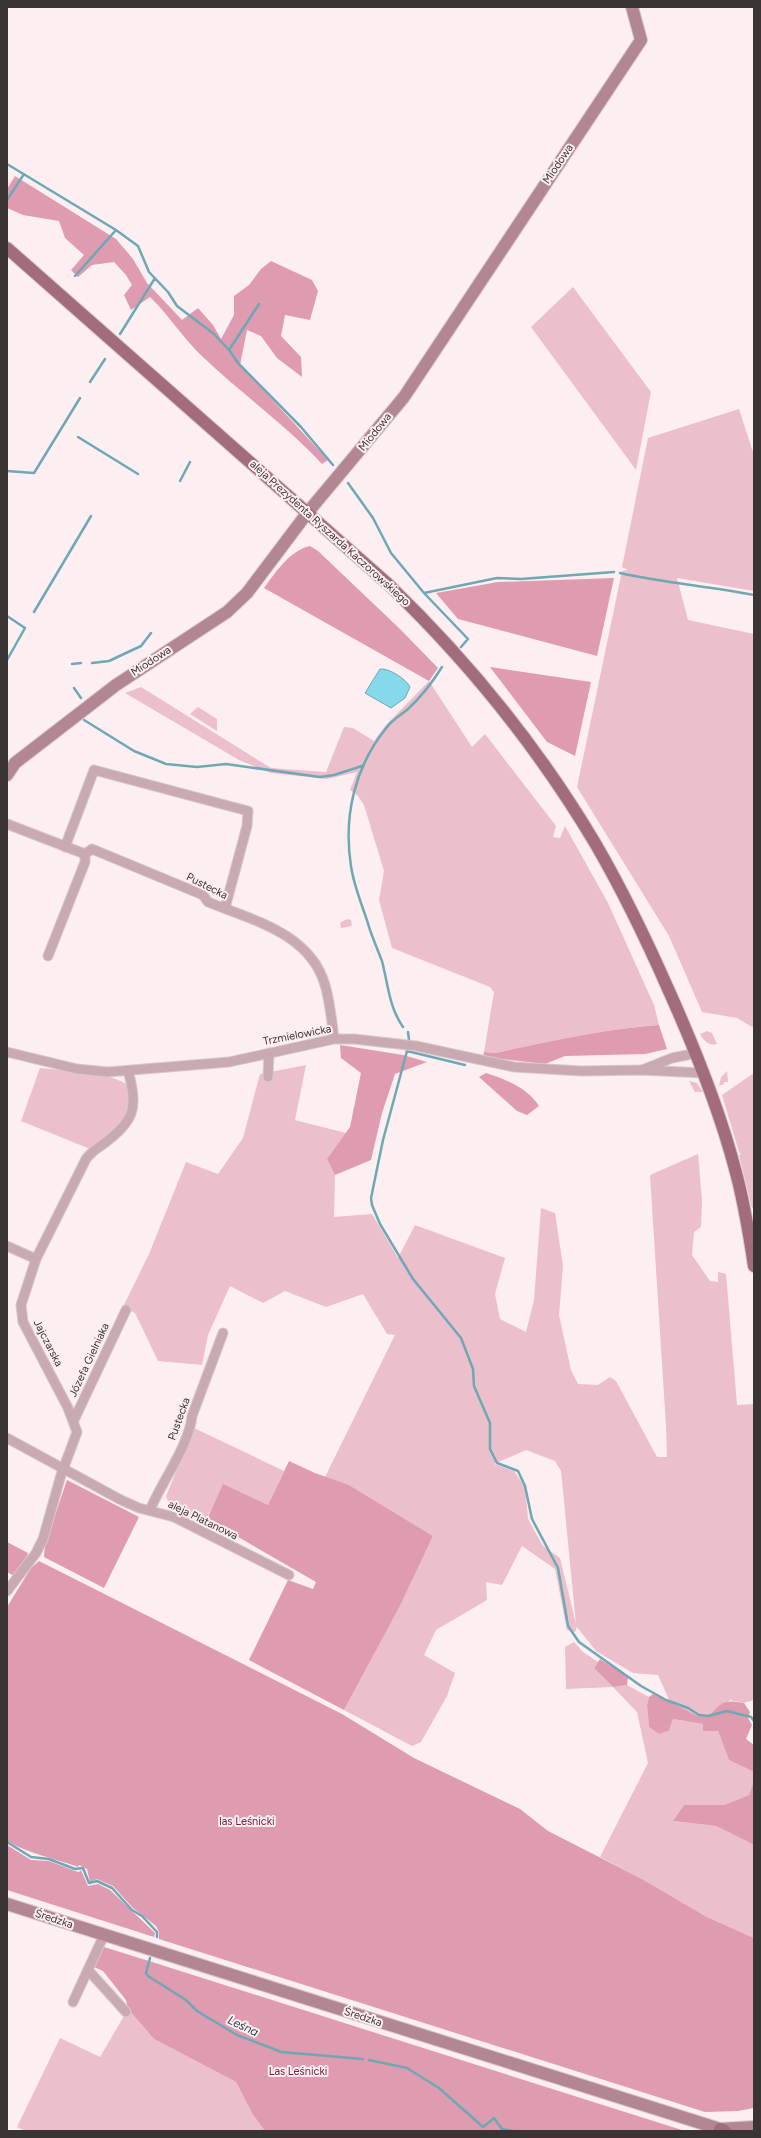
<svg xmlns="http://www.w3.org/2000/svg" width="761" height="2138" viewBox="0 0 761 2138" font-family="Figtree,sans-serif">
<rect width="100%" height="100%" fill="#fdeef2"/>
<path fill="#ebbfcb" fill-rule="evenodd" d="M573 287 651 392 636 470 531 327Z
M739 409 754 455V591L677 578 688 620 754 634V1028L737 1018 702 1012 669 936 577 787 622 571 628 570 622 567 648 438Z
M429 681 472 747 485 734 556 826 553 837 560 838 565 826 608 903 654 1005 659 1025C604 1029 550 1041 496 1053L484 1052 494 992 490 987 392 948 379 900 384 871 364 805 358 796 350 790 357 772 327 779 271 773 239 760 125 693 141 687 271 768 326 772 344 727 353 728 374 741 385 726Z
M198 707 217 719V731L190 714Z
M347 919 351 920 352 926 341 928 340 923Z
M707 1031 712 1033 717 1044C709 1046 704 1041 700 1034Z
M306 1065 295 1120 346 1133 327 1159 335 1175 334 1217 372 1214 398 1258 415 1225 505 1258 495 1294 500 1319 526 1332 534 1300 541 1208 555 1213 563 1266 559 1315 571 1370 578 1384 598 1385 610 1377 616 1381 657 1457H667L666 1426 650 1175 698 1154 702 1200 701 1227 694 1232 692 1255 710 1281 718 1282V1272L726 1274 737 1405 754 1404V1700L744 1703 730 1700 708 1717 699 1716 671 1704 658 1675 633 1673 596 1651 577 1627 575 1632 567 1630 555 1569 522 1546 502 1585 486 1582 487 1600 436 1630 424 1655 455 1673 447 1696 421 1742 412 1746 344 1710 400 1606 433 1536 349 1485 325 1477 395 1335 387 1334 363 1294 326 1307 285 1291 263 1303 230 1286 208 1335 202 1365 158 1361 135 1313 123 1307 149 1254 186 1162 218 1174 243 1138 260 1074ZM526 1450 555 1461 561 1471 576 1624 560 1558 543 1546 528 1519 525 1487 514 1471 494 1464Z
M40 1068C68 1071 103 1070 128 1085 129 1090 131 1095 131 1100 130 1121 104 1138 90 1149L21 1121Z
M727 1071 728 1082H724V1084L719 1086 721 1077Z
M754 1073V1208H752L739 1155 741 1154 739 1152 722 1095Z
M689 1081 697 1083 703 1092H695Z
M194 1428 284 1471 268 1505 223 1485 204 1524 171 1508 166 1496Z
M574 1642 583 1652 598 1662 594 1668 613 1687 627 1685 649 1697 647 1705 649 1727 659 1734 669 1731 673 1719 703 1724V1731H718L729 1760 754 1772V1780L749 1795 724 1805H684L673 1821 716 1826 754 1845V1938L707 1917 642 1879 600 1857 648 1763 637 1712 613 1687 566 1689 565 1647Z
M128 2009 154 2039 236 2082 253 2115 265 2131H25L17 2127 60 2038 100 2057Z"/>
<path fill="#df9baf" d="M15 176 116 239 133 259 147 283 182 320 198 308 213 325 221 339 234 315V296L249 285 261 269 271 261 312 280 318 291 310 320 285 315 281 336 301 357 302 377 277 358 261 336 247 330 240 365 328 460 322 464C286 425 243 395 204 358 184 340 170 316 150 297L131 310 124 295 132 285 126 275 114 262 92 265 78 277 71 270 84 255 65 238 59 221 23 215 7 208V189Z
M310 546 318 551 400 629 438 668 429 681 264 588C276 572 289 551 310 546Z
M614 578 597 656 458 619 436 593 498 582Z
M490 667 591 682 575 756 547 742Z
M659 1025 667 1049 645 1054 565 1056 545 1064 483 1057 484 1052 496 1053C550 1041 604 1029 659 1025Z
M340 1045 403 1055 427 1062 395 1074 382 1113 371 1160 335 1175 327 1159 350 1127 361 1073 341 1058Z
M486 1073C505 1079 528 1088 539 1106L527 1115 517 1111 479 1077Z
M289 1461 315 1473 349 1485 433 1536 400 1606 344 1710 249 1660 288 1580 313 1589 316 1582 207 1519 223 1484 268 1505Z
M67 1480 139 1517 104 1588 44 1557 45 1545Z
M7 1542 28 1553 23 1566 14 1576 7 1572Z
M39 1561 342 1714 414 1758 520 1809 548 1831 642 1879 707 1917 754 1938V2108L738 2111 705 2112 159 1939V1932L156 1926 133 1908 113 1886 97 1879 90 1882 87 1869 79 1865 78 1867C54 1858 29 1854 7 1841V1607L31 1568Z
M600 1659 628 1677 627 1685 613 1687 594 1668Z
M653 1694 698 1716 708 1717C722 1702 723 1699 744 1703L750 1712 748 1718 752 1725 746 1739 754 1745V1772L729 1760 718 1731H703V1724L673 1719 669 1731 659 1734 649 1727 647 1705 649 1697Z
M754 1780V1845L716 1826 673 1821 684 1805H724L749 1795Z
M7 1845 31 1860 49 1861 75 1871 79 1872 81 1870 88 1886 98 1884 110 1890 155 1933 154 1937 7 1890Z
M104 1947 152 1962 685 2131H265L253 2115 236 2082 154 2039 128 2009 126 2000 103 1971 94 1967Z"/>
<path fill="#85d9ea" stroke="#6ea8b4" d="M380 669C389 668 406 679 410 687L405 698 391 708 365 693Z"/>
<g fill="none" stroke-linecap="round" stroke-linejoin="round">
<path stroke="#6ea8b4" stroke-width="2.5" d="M7 164 116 230 138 246 149 272 168 292 177 306 214 334 229 350 238 363 301 427 333 465
M7 200 24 174
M75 276 116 230
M120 334 155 278
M229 350 259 304
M90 382 105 359
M78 437 138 474
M7 471 34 473 80 398
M180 481 190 462
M348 483 373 518 391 553 424 593 468 639 461 647
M620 573C664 583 709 586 754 595
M424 593 497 578 521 579 614 572
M34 612 91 516
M7 616 25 628 7 660
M92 663 109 661 141 646 151 633
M72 664 81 663
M74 688 81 698
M84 720 134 751 166 764 197 767 226 764 320 777 334 775 362 766
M403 1027C389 1007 388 984 382 961 378 951 374 941 370 930 364 909 354 888 351 866 343 816 355 766 387 727 392 720 401 715 408 709 422 696 432 683 442 667
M408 1032 409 1040
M465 1065 407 1051 383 1140 371 1198 372 1205 380 1224 413 1279 461 1338 473 1369 474 1386 490 1423V1449L497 1463 518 1471 525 1486 532 1519 558 1568 568 1626 579 1642 641 1686 666 1700 688 1708 699 1715 708 1716 727 1711 751 1717 754 1721
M7 1842 31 1857 49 1859 75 1869 83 1868 89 1883 97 1881 112 1888 132 1910 142 1916 157 1932V1937
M150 1958 146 1973 148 1976 186 2000 197 2011 237 2035 271 2048 281 2052 363 2059
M369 2060 407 2068 439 2088 483 2127 494 2118 502 2129 513 2131"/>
<defs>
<path id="street" d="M7 824 85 854 92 849 203 895 208 902C252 920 310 933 325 985 330 1002 332 1021 334 1039
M65 847 94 770 248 811 247 826 225 908
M48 956 85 862V854
M7 1052 77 1069 108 1072 229 1062 334 1039H354L416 1046 514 1067 581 1071 641 1070 704 1073
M642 1070 672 1058 697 1053
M268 1077 269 1053
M7 1246 36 1259
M74 1420 126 1310
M7 1438 121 1500 139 1508 174 1517 289 1575
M150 1510C162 1481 189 1446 192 1416L223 1333
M7 1591 36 1553 43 1539 61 1475 77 1432 68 1408 23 1322 21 1305 36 1259 86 1159C91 1152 96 1149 102 1145 134 1122 139 1108 128 1071
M88 1970 126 2012
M73 2002 104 1935"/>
<path id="secondary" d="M7 775 15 763 116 685 227 612 247 593 308 512 404 397 641 40 632 7
M7 1904 720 2129 754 2127"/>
<path id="primary" d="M7 248 388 584C467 660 539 749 595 843 623 891 647 941 669 991 695 1049 719 1108 735 1169 744 1201 749 1233 754 1266
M720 2129 725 2131"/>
</defs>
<use href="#street" stroke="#d6c9cc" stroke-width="11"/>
<use href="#secondary" stroke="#d6c9cc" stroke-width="14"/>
<use href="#primary" stroke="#d6c9cc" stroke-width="14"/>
<use href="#street" stroke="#c9aab2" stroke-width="9"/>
<use href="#secondary" stroke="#b38693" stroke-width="12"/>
<use href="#primary" stroke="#a36c7c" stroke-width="12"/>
</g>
<g text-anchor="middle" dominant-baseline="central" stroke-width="4" stroke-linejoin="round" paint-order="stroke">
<g font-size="11" fill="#3a3435" stroke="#fdeef2">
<text transform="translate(558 164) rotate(-56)">Miodowa</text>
<text transform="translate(375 432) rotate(-51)">Miodowa</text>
<text transform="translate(330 533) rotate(42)">aleja Prezydenta Ryszarda Kaczorowskiego</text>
<text transform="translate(151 661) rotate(-33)">Miodowa</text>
<text transform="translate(207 886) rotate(27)">Pustecka</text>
<text transform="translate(297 1035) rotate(-11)">Trzmielowicka</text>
<text transform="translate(48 1343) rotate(63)">Jajczarska</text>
<text transform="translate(89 1360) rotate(-65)">Józefa Gielniaka</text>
<text transform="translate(179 1419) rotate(-70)">Pustecka</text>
<text transform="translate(203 1520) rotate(26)">aleja Platanowa</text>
<text transform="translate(54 1919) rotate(18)">Średzka</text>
<text transform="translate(363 2017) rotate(18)">Średzka</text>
</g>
<g font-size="11" fill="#712241" stroke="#fdeef2">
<text x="247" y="1821">las Leśnicki</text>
<text x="298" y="2071">Las Leśnicki</text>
</g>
<g font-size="12" font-style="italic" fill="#224951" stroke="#fdeef2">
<text transform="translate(243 2026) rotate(25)">Leśna</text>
</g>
</g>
<rect width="761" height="2138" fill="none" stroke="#3a3435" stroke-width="16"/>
</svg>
